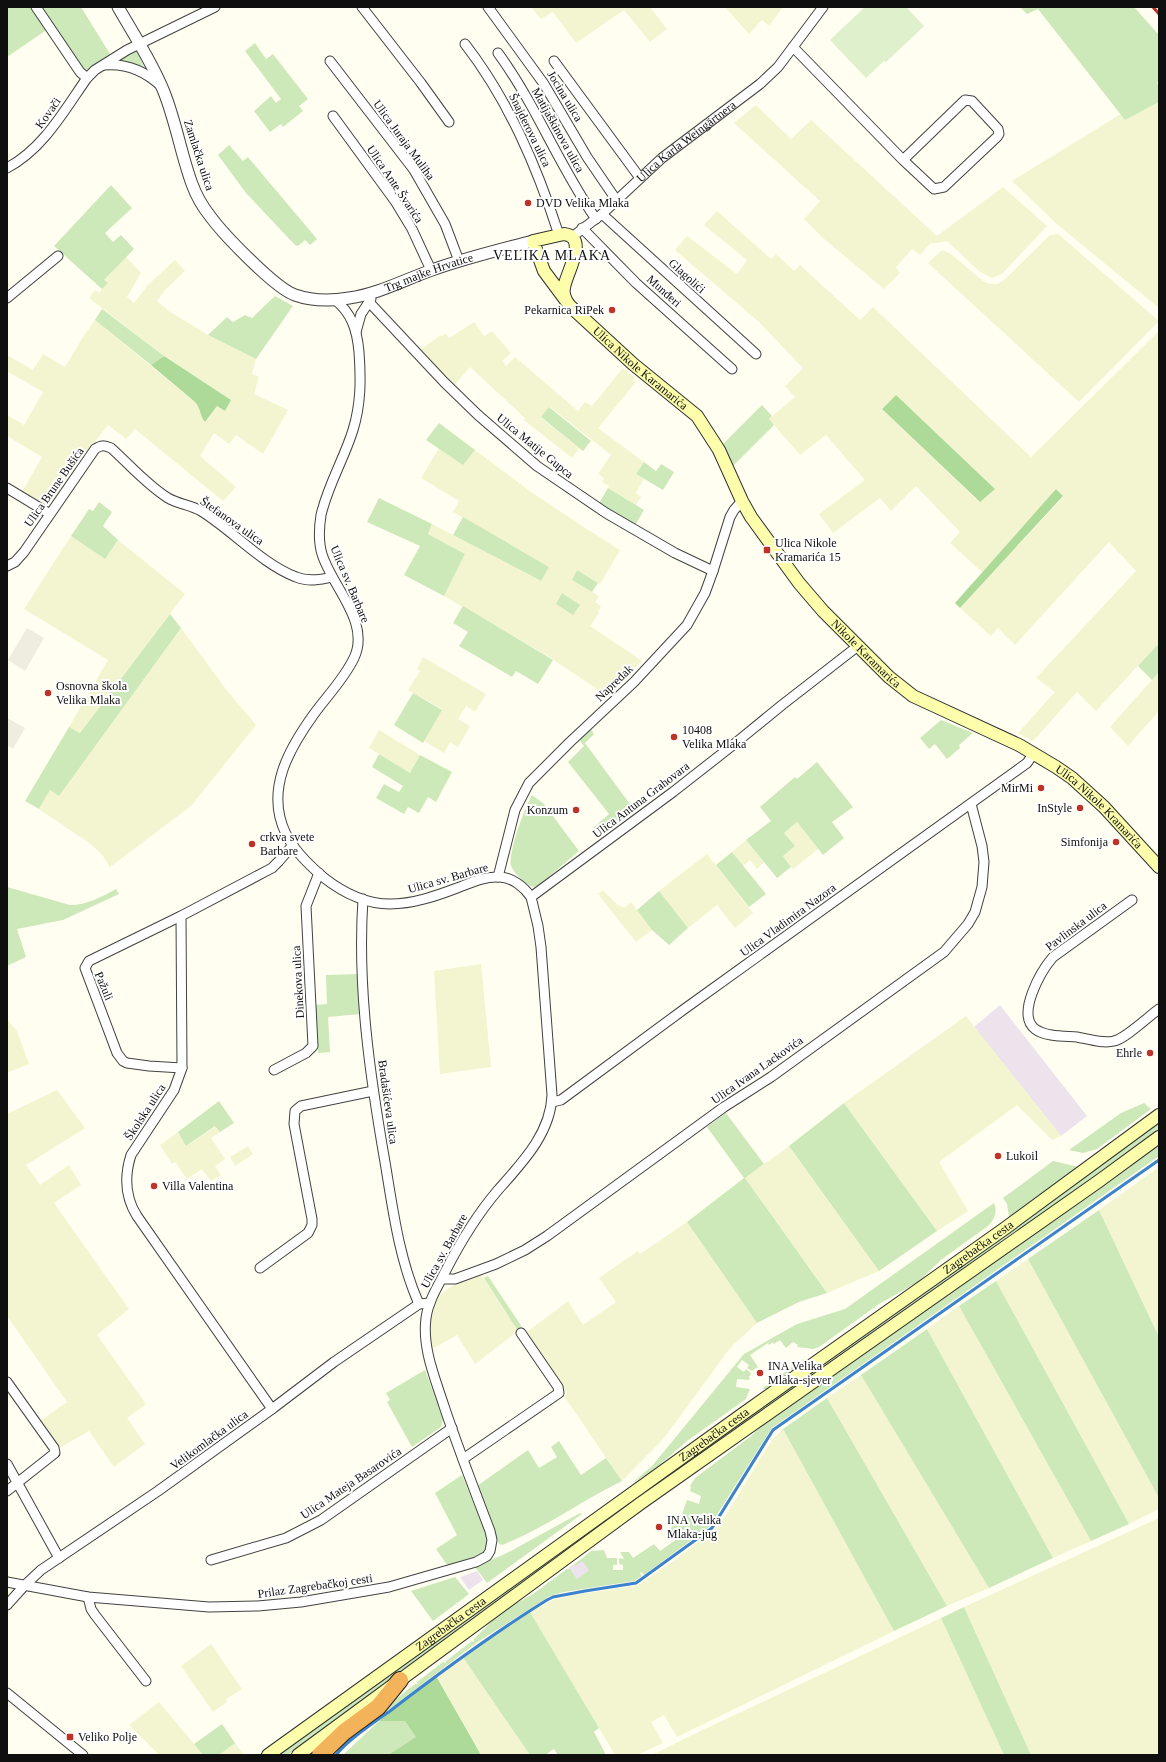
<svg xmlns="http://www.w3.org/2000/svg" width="1166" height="1762" viewBox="0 0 1166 1762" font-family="Georgia,serif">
<rect width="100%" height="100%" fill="#fffef0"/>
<path fill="#ede3ed" d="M1000 1005 1087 1116 1061 1136 974 1027Z
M581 1559 590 1570 577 1579 568 1568Z
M477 1571 483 1580 469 1590 460 1577Z"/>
<path fill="#f3f5d0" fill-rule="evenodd" d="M531 7H650L667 29 650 42 624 10 576 43 553 12 541 19Z
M725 7H783L769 26 762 20 749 34Z
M1159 102V308L1058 225 1012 181 1121 114 1125 120Z
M756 105 791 139 811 120 937 236 1003 187 1047 226 1002 274 992 278 980 272 947 241 930 244 920 255 912 249 896 267 900 273 884 289 823 238 804 219 820 201 734 123Z
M717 211 771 259 776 254 794 271 800 265 860 320 873 307 1031 457 1159 331V643L1096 711 1077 692 1033 741 1018 733 1055 692 1036 678 1136 571 1109 542 1015 645 998 628 991 636 960 608 1063 497 1056 489 983 573 950 543 960 532 916 486 891 511 880 498 833 533 819 514 865 480 826 435 800 455 769 419 795 397 785 386 803 368 759 322 675 250 687 236 737 274 747 260 704 225ZM896 395 995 489 979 502 882 409Z
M1058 234 1159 321 1079 402 928 263 942 250 951 254 983 281 990 284H998L1004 280 1050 235Z
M126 257 141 273 127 297 134 303 148 285 175 260 185 271 165 290 157 301 169 311 208 335 256 359 252 374 259 377 254 394 288 410 263 454 236 435 229 444 214 433 200 456 236 487 223 501 135 429 126 439 108 425 81 459 53 503 48 506H44L22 492 42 457 7 436V415L24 425 43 392 7 371V355L33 370 43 354 65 367 83 337 95 320 195 402 200 407 206 421 217 406 225 411 231 400 164 356 89 298 95 290 99 293 107 283 104 280Z
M474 322 484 336 492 331 511 353 502 361 506 366 515 357 578 411 585 402 592 406 623 368 635 378 633 380 636 382 598 428 644 462 636 474 644 479 636 493 641 497 636 505 608 488 609 486 602 482 604 478 598 474 611 455 550 407 541 418 579 448 572 458 524 420 525 418 470 367 453 387 417 352 441 335 442 336 446 334 449 338Z
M439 448 463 465 475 450 531 492 582 526 620 550 600 584 577 570 572 580 599 596 595 602 601 606 598 612 599 613 590 626 642 661 605 694 546 655 444 596 465 554 428 534 432 524 540 581 549 567 453 512 459 501 421 478Z
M71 536 105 559 118 540 185 594 80 733 69 727 108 660 24 609Z
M181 628 225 688 256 725 191 806 110 867 103 856 92 845 39 809 50 790 59 796Z
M423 657 486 694 475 712 466 706 458 719 470 726 458 747 450 742 444 753 424 741 442 709 408 690 420 671 417 669Z
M1159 672V711L1128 746 1110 727Z
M379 730 420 755 410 773 369 748Z
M797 822 818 849 793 869 783 856 795 846 784 833Z
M746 840 764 862 757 869 750 860 743 866 732 852Z
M707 854 753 913 735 928 717 905 688 928 659 891Z
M603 890 619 906 625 907 631 902 652 930 636 942 598 894Z
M481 964 491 1067 440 1074 434 971Z
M966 1016 1061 1136 1052 1140 1017 1105 939 1162 968 1211 937 1231 844 1103Z
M7 1017 9 1022 17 1031 29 1064 7 1073Z
M57 1090 85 1128 26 1165 40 1185 69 1165 81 1185 54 1203 129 1309 97 1335 146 1404 127 1418 145 1444 114 1467 89 1431 59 1448 40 1421 67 1402 7 1316V1114Z
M216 1126 220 1132 211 1138 225 1159 215 1166 221 1175 211 1181 202 1169 187 1179 175 1162 172 1164 160 1145 178 1132 187 1146Z
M248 1146 253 1154 235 1166 230 1157Z
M789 1146 879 1271 827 1293 745 1178Z
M1159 1167V1337L1099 1210Z
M687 1222 757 1323 730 1348 664 1438 622 1481 564 1396 567 1394 527 1332 568 1301 583 1325 616 1302 599 1278 638 1251 640 1254Z
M1028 1259 1159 1498V1509L1129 1524 996 1281Z
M477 1274H481L518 1331 475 1364 457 1335 432 1349 429 1324 431 1311 436 1300 442 1293 462 1279Z
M959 1306 1091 1541 1053 1558 927 1329Z
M861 1375 989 1588 947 1606 827 1398Z
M783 1429 894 1631 677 1737 664 1715 651 1722 663 1743 637 1755H615L530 1612 553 1600 573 1595 631 1587 641 1583 675 1560 716 1528 726 1515 760 1459 772 1440Z
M1159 1518V1755H1031L964 1607Z
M941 1618 1004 1755H652L690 1736Z
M211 1644 242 1689 226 1699 227 1702 213 1712 181 1666Z
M462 1656 530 1755H481L436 1676Z
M159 1702 194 1744 203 1755H159L129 1725Z
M235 1743 243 1754 241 1755H219Z"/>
<path fill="#cde9ba" d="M7 7H33L48 29 7 57Z
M40 7H81L110 54C101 59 94 71 83 69Z
M1020 7H1134L1159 35V80L1157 83 1159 87V102L1125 120 1038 9 1027 14Z
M255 43 266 59 273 54 308 99 299 106 303 111 283 127 281 124 270 132 254 111 271 96 276 103 281 99 245 51Z
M136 50 145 69 134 64 116 61Z
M229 145 243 161 248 157 317 239 310 245 305 240 298 246 295 245 246 193 218 155Z
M111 185 132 208 105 233 113 242 121 235 134 249 104 280 108 283 102 289 54 246Z
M275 296 293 306 256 359 208 335 227 317 233 322 245 315 252 318Z
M102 309 164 356 151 365 95 320Z
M762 405 772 416 769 419 774 425 732 467 722 445Z
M549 407 591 441 583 451 541 417Z
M439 423 475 450 463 465 426 440Z
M644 462 656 471 661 464 674 472 663 490 636 474Z
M608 488 644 510 634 527 598 505Z
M379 498 432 524 428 534 465 554 444 596 404 575 420 546 367 522Z
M99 502 112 512 103 526 118 540 105 559 71 536 89 509 93 511Z
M463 517 549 567 541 581 453 535Z
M577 570 598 583 592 592 572 580Z
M562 593 580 605 573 615 556 604Z
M463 606 553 660 538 684 516 671 512 677 459 646 468 632 453 623Z
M170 614 181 628 59 796 50 790 39 809 25 801 69 727 80 733Z
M1159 643V672L1152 680 1138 666Z
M413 693 442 710 423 743 394 725Z
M941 720 973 733 959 745 960 748 947 759 935 744 929 749 920 738Z
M590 728 594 734 585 743 635 811 599 837 593 828 609 814 568 762 584 746 578 738Z
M379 754 410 773 420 755 452 772 436 802 428 797 419 813 408 807 404 814 376 798 384 784 399 792 403 786 372 767Z
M817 762 853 807 832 822 844 838 823 855 797 822 784 833 795 846 783 856 791 867 777 878 746 840 771 821 760 807 795 777 797 779Z
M532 795 544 804 579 851 538 886C531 888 528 885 522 880 518 876 513 871 511 866 508 851 525 808 532 795Z
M732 852 766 894 749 907 716 865Z
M7 887 70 905C87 905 101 897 116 889L119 894 63 920 17 929 26 957 7 966Z
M659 891 688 928 669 945 652 930 637 910Z
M358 974 361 1014 328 1017 330 1052 318 1053 315 1005 327 1004 326 975Z
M219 1101 234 1123 220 1132 215 1126 186 1146 178 1132Z
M844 1103 937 1231 879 1271 789 1146Z
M1144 1103 1151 1109 1097 1149 1083 1153 1069 1150 1121 1113Z
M726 1113 764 1164 745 1178 827 1293 799 1302 757 1323 687 1222 744 1178 707 1127Z
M1159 1122V1130L1117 1162 602 1525 288 1755H279Z
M1159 1144V1156L772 1428 709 1527 644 1575 641 1572 640 1573 642 1576 634 1581 564 1592 550 1596 476 1643 342 1746 339 1743 415 1684H418L417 1682 443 1662 446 1663V1661L472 1641 474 1642V1639L498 1615H500L501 1612 533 1594 567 1569H570L577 1579 589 1570 582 1561 575 1566 574 1565 591 1551 604 1550 607 1558H617V1565H613V1570H623V1565L619 1564V1558L624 1559 620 1552H629L633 1558 654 1544 660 1551 677 1539 670 1529 681 1517 687 1500 699 1504 701 1496 690 1491 691 1487 690 1486 695 1478 751 1436 767 1421Z
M1053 1161 1079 1167 1009 1217 1007 1204 1003 1198Z
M994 1203C998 1212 994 1220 988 1226L942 1259 918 1282 879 1304 819 1347 813 1349 797 1347 798 1345 793 1342 786 1348 780 1340 774 1344 773 1342 769 1345 768 1343 750 1355 758 1367 752 1371 747 1368 749 1365 742 1360 737 1367 744 1372 746 1369 751 1373 750 1376H747L750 1377 749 1380 737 1379 736 1387 750 1389 746 1399 687 1441 655 1469 631 1484 652 1466 744 1354 797 1324 845 1309Z
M1099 1210 1159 1337V1498L1028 1259Z
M488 1276 522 1327 518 1331 484 1278Z
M996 1281 1129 1524 1091 1541 959 1306Z
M927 1329 1053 1558 989 1588 861 1375Z
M803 1359H806L805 1362 767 1390 763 1389 764 1387Z
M425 1370 443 1419 441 1427 412 1447 387 1402 390 1400 386 1393Z
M827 1398 947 1606 894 1631 783 1429Z
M559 1441 581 1475 606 1458 622 1481C581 1501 545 1528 502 1545L499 1544 477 1486 528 1450 539 1468 557 1457 551 1447Z
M462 1475 488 1539 487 1548 480 1555 448 1566 436 1549 457 1535 435 1493Z
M580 1513 582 1514 487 1583 475 1567 507 1553Z
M455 1577 469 1594 433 1621 411 1591Z
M964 1607 1031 1755H1004L941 1618Z
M530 1612 599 1728 594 1732 606 1755H558L554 1749 545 1755H530L462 1656Z
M379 1721H405L417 1737 388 1755H343Z
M222 1724 235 1743 219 1755H203L194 1744Z"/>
<path fill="#aeda99" d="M164 356 231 400 225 411 217 406 205 422C200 416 201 409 195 402L151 365Z
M896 395 995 489 980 502 882 409Z
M1056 489 1063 496 960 608 955 603Z
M436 1676 481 1755H388L416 1737 405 1721H379Z"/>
<path fill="#dff0cc" d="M865 7H906L924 26 886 62 884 61 866 78 830 40Z"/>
<path fill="#efeddf" d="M27 628 44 638 25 671 8 660Z
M7 718 25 728 13 749 7 745Z"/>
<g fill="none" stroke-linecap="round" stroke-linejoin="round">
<path stroke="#3d82cc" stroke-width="3" d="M336 1755C347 1740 374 1722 390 1711 442 1671 492 1634 547 1600L553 1597 585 1591 636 1583 712 1528 773 1430 1159 1160"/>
<defs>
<g id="minor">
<path d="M36 7 80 72 87 78"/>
<path d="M362 7 421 83 449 122"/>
<path d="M488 7 544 84 587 157 617 201"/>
<path d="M465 44C509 101 537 167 559 235"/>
<path d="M793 47 903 160 934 189 944 187 997 137 999 134 998 129 972 101 965 100 903 160"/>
<path d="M498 53C536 105 559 166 596 219"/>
<path d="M330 61 414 170 445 224 459 261"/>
<path d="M554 61 640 178"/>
<path d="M104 65C126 63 145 71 161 86"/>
<path d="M333 116 395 201 412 229 431 270"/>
<path d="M7 168C43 149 64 111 87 78L95 70 127 50 215 7"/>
<path d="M602 214 756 354"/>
<path d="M582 228 636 283 732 369"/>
<path id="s1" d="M572 237 602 214 662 158 760 84 778 67 823 7"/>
<path d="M7 298 58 256"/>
<path d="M369 302 444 382 478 415 537 466 606 513 675 553 713 571"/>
<path d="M356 332 361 314 371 299"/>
<path d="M7 488 50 514"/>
<path d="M7 566 15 562 24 552 95 449C101 445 104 445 111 448 129 464 147 485 168 498 178 504 191 505 201 511 232 530 262 564 296 577 308 582 320 580 332 577"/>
<path d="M498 877 515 810 529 783 570 742 634 682 687 625 705 593 713 571 730 517 734 510 742 501"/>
<path d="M531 897 673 792 733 745 782 705 858 646"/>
<path d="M363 899C357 987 370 1076 385 1162 393 1210 399 1259 419 1304"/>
<path d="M1132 900 1053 957C1041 971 1016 1014 1035 1029 1046 1037 1065 1036 1077 1037 1088 1039 1103 1044 1114 1041 1125 1039 1149 1016 1159 1009"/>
<path d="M181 916 89 961 85 968 117 1053 123 1061 127 1063 149 1066 182 1068"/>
<path d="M274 1070 306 1053 313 1046 306 906 319 873"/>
<path d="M552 1102 561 1100 683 1010 1027 763 1034 753"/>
<path d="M260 1268 308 1233 312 1225V1219L294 1124 295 1111 301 1106 373 1091"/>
<path d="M442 1279H455L496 1264 525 1250 547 1236 724 1107 771 1077 944 952 968 924 975 912 982 887 984 862 982 846 971 804"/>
<path d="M7 1382 54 1448 55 1453 7 1491"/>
<path d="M272 1409 137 1216C125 1197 124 1177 131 1155L174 1090 182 1068 181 916 272 868 279 861 293 845"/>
<path d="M463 1459 559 1393 558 1387 521 1333"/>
<path d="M7 1464 59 1558"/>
<path d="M211 1560 286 1538 321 1520 452 1428"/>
<path d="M7 1582 88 1597 209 1607 258 1606 301 1602 389 1587 476 1562 487 1556 490 1551 492 1540 490 1531C474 1489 458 1448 444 1406 435 1378 422 1348 426 1318 428 1303 436 1289 443 1276 459 1244 475 1217 498 1190 522 1163 551 1133 552 1095L541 947 538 926 531 897C524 887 512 877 499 877 485 876 470 883 457 888 436 896 413 904 390 904 364 904 342 892 323 877 309 865 294 851 286 834 265 791 288 750 314 714 327 696 344 679 354 658 371 622 332 587 322 554 318 541 319 528 321 515 328 485 344 459 353 430 361 404 361 379 359 352 357 330 352 313 334 299"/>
<path d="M88 1597 91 1609 95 1615 146 1681"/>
<path d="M7 1605 25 1585 41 1570 158 1491 272 1409 334 1362 419 1304 430 1303"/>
<path d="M7 1693 83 1755"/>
</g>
<g id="tertiary">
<path id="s2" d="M118 7C134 35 152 62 164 92 176 122 181 154 192 184 196 195 202 206 210 216 223 234 276 289 295 295 312 301 332 301 349 298 378 294 404 280 432 270 465 258 499 250 533 241"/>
</g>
<g id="secondary">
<path id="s3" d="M566 300C564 296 563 292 564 288 565 275 590 237 564 234L533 241 544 271 570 306 633 364 697 416 719 450 742 501 751 517 799 583 823 611 889 677 913 696 1019 745 1056 767 1072 778 1104 807 1159 867"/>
<path id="s4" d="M268 1755 744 1413 1004 1229 1159 1115"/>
<path d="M298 1755 641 1503 1099 1181 1159 1137"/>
</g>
<path id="motorway" d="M320 1755 344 1732 378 1707 400 1680"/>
</defs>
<use href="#minor" stroke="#424242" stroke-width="11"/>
<use href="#tertiary" stroke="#424242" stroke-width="13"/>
<use href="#secondary" stroke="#313131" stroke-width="14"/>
<use href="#motorway" stroke="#202020" stroke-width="18"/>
<use href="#minor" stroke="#fff" stroke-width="9"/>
<use href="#tertiary" stroke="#fff" stroke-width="11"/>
<use href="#secondary" stroke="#fdfeac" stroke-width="12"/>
<use href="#motorway" stroke="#f3b35a" stroke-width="16"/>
<path stroke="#be3227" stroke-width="3" d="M1153 7 1159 14"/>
</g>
<g fill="#be3227" stroke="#fff" stroke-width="1.5">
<circle cx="528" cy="203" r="4"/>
<circle cx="612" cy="310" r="4"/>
<rect x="763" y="546" width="8" height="8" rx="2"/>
<circle cx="48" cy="693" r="4"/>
<circle cx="674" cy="737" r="4"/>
<circle cx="1041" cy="788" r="4"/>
<circle cx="1080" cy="808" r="4"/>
<circle cx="576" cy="810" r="4"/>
<circle cx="1116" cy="842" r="4"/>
<circle cx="252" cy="844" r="4"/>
<circle cx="1150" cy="1053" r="4"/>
<circle cx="998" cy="1156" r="4"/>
<circle cx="154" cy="1186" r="4"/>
<circle cx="760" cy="1373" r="4"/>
<circle cx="659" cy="1527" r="4"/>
<rect x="66" y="1733" width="8" height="8" rx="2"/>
</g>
<g text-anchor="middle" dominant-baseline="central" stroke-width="4" stroke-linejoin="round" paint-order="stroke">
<g font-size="12" fill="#0f0f0f" stroke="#fff">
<text transform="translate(565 96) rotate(59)">Jocina ulica</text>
<text transform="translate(48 113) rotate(-55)">Kovači</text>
<text transform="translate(530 130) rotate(64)">Šnajderova ulica</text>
<text transform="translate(558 130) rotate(61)">Matijaškinova ulica</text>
<text transform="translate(404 140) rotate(54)">Ulica Juraja Muliha</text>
<text stroke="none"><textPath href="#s1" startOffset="149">Ulica Karla Weingärtnera</textPath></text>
<text transform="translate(199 155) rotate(72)">Zamlačka ulica</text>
<text transform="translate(395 184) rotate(56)">Ulica Ante Švarića</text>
<text stroke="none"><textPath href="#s2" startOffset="485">Trg majke Hrvatice</textPath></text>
<text transform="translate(687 276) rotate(42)">Glagolići</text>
<text transform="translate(664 291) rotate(42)">Munđeri</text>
<text stroke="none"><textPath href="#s3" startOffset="276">Ulica Nikole Karamarića</textPath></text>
<text transform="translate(535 446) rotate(39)">Ulica Matije Gupca</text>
<text transform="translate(54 487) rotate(-55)">Ulica Brune Bušića</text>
<text transform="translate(232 521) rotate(35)">Štefanova ulica</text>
<text transform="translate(350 584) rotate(67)">Ulica sv. Barbare</text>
<text stroke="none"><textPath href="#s3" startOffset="644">Nikole Karamarića</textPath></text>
<text transform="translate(614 683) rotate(-44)">Napredak</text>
<text transform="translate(641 800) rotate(-37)">Ulica Antuna Grahovara</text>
<text stroke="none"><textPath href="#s3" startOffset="926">Ulica Nikole Kramarića</textPath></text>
<text transform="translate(448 878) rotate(-16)">Ulica sv. Barbare</text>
<text transform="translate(788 920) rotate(-36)">Ulica Vladimira Nazora</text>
<text transform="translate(1076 926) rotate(-37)">Pavlinska ulica</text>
<text transform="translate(298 982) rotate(-93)">Dinekova ulica</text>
<text transform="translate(104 986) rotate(67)">Pažuli</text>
<text transform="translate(757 1070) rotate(-35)">Ulica Ivana Lackovića</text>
<text transform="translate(388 1102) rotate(82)">Bradašićeva ulica</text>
<text transform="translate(145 1112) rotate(-57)">Školska ulica</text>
<text stroke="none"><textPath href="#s4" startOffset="873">Zagrebačka cesta</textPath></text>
<text transform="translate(444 1251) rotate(-61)">Ulica sv. Barbare</text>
<text stroke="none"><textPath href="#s4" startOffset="549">Zagrebačka cesta</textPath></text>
<text transform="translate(209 1440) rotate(-36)">Velikomlačka ulica</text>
<text transform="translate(351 1483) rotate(-34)">Ulica Mateja Basarovića</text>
<text transform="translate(315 1586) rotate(-8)">Prilaz Zagrebačkoj cesti</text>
<text stroke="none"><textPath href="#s4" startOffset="225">Zagrebačka cesta</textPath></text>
</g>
<g font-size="12" fill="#0f0f0f" stroke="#fff" text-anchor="start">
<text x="536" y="203">DVD Velika Mlaka</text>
<text x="604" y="310" text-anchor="end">Pekarnica RiPek</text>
<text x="775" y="543">Ulica Nikole<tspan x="775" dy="14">Kramarića 15</tspan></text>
<text x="56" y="686">Osnovna škola<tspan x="56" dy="14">Velika Mlaka</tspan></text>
<text x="682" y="730">10408<tspan x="682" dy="14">Velika Mlaka</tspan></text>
<text x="1033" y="788" text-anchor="end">MirMi</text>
<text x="1072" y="808" text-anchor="end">InStyle</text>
<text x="568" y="810" text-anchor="end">Konzum</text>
<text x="260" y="837">crkva svete<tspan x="260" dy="14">Barbare</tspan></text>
<text x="1108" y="842" text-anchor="end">Simfonija</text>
<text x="1142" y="1053" text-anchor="end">Ehrle</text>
<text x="1006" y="1156">Lukoil</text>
<text x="162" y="1186">Villa Valentina</text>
<text x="768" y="1366">INA Velika<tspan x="768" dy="14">Mlaka-sjever</tspan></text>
<text x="667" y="1520">INA Velika<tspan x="667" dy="14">Mlaka-jug</tspan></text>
<text x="78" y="1737">Veliko Polje</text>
</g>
<g font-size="14" letter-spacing="1" fill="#0f0f0f" stroke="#fff">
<text x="552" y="255">VELIKA MLAKA</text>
</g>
</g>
<rect width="1166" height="1762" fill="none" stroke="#0f0f0f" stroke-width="16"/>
</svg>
